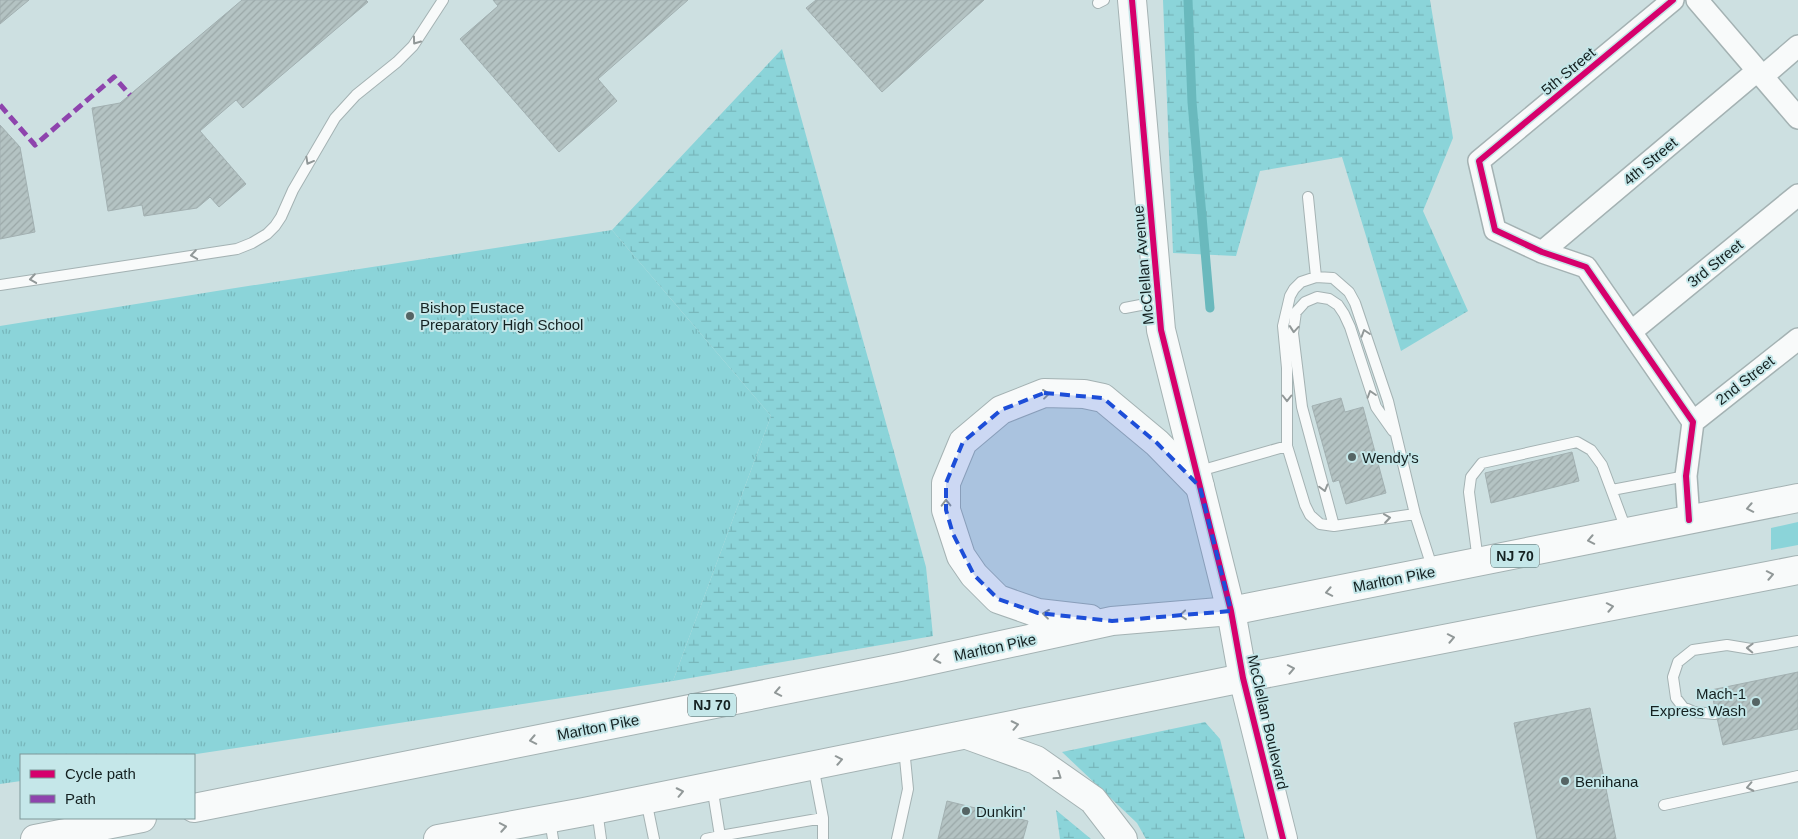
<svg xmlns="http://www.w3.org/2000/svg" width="1798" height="839" viewBox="0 0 1798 839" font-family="Helvetica,sans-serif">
<defs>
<pattern id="wetland-marsh" width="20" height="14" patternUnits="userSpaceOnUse" patternTransform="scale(1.25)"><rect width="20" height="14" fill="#8bd4d9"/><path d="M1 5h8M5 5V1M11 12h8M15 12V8" fill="none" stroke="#77b6ba"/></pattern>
<pattern id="park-tufts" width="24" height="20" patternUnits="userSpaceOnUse" patternTransform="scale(1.25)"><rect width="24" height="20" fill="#8bd4d9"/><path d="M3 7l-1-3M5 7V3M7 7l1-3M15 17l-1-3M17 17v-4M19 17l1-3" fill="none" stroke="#77b6ba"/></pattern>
<pattern id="building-hatch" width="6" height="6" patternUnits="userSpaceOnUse" patternTransform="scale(1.25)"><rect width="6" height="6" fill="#b4c3c3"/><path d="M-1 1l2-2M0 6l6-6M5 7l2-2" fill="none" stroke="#9aa7a7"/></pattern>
</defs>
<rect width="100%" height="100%" fill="#cde0e1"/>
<path fill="#8bd4d9" d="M1798 522V545L1771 550V528Z"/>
<path fill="url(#wetland-marsh)" d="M1163 0H1430L1453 138 1423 211 1468 311 1401 351 1342 157 1260 171 1236 256 1173 253Z
M782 49 926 567 933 636 673 681 771 416 612 230Z
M1205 722 1220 739 1245 839H1146L1137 823 1062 752Z
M1056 810 1091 839H1060Z"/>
<path fill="url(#park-tufts)" d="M612 230 771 416 673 681 190 755H21V781L0 784V326L229 289Z"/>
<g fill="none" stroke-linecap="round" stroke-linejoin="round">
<path stroke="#6ab9bd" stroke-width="9" d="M1188 0 1192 102 1210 308"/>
</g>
<path fill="url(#building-hatch)" stroke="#a2b0b1" d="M0 0H29L0 24Z
M242 0H366L368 2 243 108 236 100 200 131 246 184 219 207 210 197 197 208 144 216 142 205 108 211 92 108 120 103Z
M493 0H688L598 79 617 101 559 152 460 39 498 6Z
M816 0H984L882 92 806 8Z
M0 125 20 147 35 232 0 239Z
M1341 398 1345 412 1363 407 1386 493 1346 504 1339 480 1333 482 1312 406Z
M1572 452 1579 481 1491 503 1485 473Z
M1798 672V729L1723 745 1711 690Z
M1590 708 1616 839H1537L1514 723Z
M947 801 1028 821 1023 839H938Z"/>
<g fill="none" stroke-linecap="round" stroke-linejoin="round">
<defs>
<path id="lane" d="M1098 3 1104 0
M1308 197 1316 277
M0 285 237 249 252 243 267 234 275 226 281 217 293 190 335 118 356 95 397 62 413 46 443 0
M1125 308 1156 302
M1196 472 1287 446
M1612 490 1686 476
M1415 514 1334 526 1320 524 1310 515 1305 505 1287 446V368L1283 326 1290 296 1294 289 1301 282 1316 277 1333 278 1349 292 1355 303 1388 401 1415 514 1433 570
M1334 526 1302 407 1293 333 1296 312 1305 302 1317 297 1329 299 1338 305 1344 314 1350 327 1376 407 1393 431
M1478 561 1469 492 1471 477 1482 463 1577 442 1591 450 1602 465 1627 532
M1715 714 1694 712 1683 707 1676 698 1673 677 1678 662 1693 650 1727 645 1751 649 1798 641
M813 766 823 818V839
M712 786 720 836 823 818
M646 800 654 839
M1664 805 1798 776
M597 810 601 839
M550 820 553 839
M706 839 720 836
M897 839 908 789 904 748"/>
<path id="street" d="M1673 0 1479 161 1495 230 1542 252 1586 267 1693 422 1686 476 1689 520
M1697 0 1798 118
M1762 77 1798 46
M1542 252 1757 71
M1632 331 1798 195
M1693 422 1798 339"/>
<path id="secondary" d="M1132 0 1161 330 1231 611 1243 678 1283 839"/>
<path id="highway" d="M1090 619 1038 613 998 599 974 575 961 556 946 510V483L963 442 1001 410 1044 393 1084 394 1103 398 1157 443 1200 487
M967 735 1036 760 1093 800 1123 839
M194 808 900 667 1112 621 1231 611 1798 498
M35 839 142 818
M438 839 584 812 1243 678 1798 570"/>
</defs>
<use href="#lane" stroke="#a4b2b3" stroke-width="12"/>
<use href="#street" stroke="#a4b2b3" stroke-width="24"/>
<use href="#secondary" stroke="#a4b2b3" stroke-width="30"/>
<use href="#highway" stroke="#a4b2b3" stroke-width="30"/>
<use href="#lane" stroke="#f8fafa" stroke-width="10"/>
<use href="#street" stroke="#f8fafa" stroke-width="21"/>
<use href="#secondary" stroke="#f8fafa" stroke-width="28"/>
<use href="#highway" stroke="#f8fafa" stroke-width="28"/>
<path stroke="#8e44ad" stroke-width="5" stroke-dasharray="10 5" stroke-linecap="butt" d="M0 105 35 145 114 77 130 95"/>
<defs>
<path id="cycleway" d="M1132 0 1161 330 1231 611 1243 678 1283 839
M1673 0 1479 161 1495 230 1542 252 1586 267 1693 422 1686 476 1689 520"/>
</defs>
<use href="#cycleway" stroke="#c5e7e9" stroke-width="9"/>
<use href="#cycleway" stroke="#d6006c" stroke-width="6"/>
</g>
<defs><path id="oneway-chevron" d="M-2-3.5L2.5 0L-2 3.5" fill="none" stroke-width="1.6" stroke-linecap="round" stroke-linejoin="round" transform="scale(1.25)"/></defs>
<g stroke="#919898">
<use href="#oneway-chevron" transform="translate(416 41) rotate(126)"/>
<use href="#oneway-chevron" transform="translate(309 161) rotate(119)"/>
<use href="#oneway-chevron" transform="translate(194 255) rotate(171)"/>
<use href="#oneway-chevron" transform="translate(33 279) rotate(171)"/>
<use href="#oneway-chevron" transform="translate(1294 329) rotate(95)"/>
<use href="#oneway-chevron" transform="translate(1365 333) rotate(-108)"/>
<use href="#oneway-chevron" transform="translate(1046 394) rotate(-7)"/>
<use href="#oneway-chevron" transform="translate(1371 394) rotate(-108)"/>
<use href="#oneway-chevron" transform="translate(1287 398) rotate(90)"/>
<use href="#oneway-chevron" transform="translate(1324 488) rotate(75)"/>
<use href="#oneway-chevron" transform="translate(946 503) rotate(-91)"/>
<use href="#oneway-chevron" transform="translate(1750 508) rotate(169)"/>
<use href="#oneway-chevron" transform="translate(1387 518) rotate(-8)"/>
<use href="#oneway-chevron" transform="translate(1591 540) rotate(169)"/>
<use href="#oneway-chevron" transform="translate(1770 575) rotate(-11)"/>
<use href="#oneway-chevron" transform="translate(1329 592) rotate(169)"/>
<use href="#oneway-chevron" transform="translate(1610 607) rotate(-11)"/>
<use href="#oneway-chevron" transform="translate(1046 614) rotate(-173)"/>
<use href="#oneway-chevron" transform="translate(1183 615) rotate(175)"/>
<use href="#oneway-chevron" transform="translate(1451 638) rotate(-11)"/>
<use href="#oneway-chevron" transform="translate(1750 648) rotate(-178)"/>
<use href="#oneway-chevron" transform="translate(937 659) rotate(168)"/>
<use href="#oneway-chevron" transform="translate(1291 669) rotate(-11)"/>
<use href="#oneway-chevron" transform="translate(778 692) rotate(169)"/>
<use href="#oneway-chevron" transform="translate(1015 725) rotate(-12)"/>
<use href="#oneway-chevron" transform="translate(533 740) rotate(169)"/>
<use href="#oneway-chevron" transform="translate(839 760) rotate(-11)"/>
<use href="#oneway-chevron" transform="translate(1058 776) rotate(34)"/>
<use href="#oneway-chevron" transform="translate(1750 787) rotate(168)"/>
<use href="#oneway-chevron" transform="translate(680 792) rotate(-12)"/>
<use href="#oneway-chevron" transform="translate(503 827) rotate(-10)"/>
</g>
<path fill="#1d4ed8" fill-opacity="0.2" stroke="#1d4ed8" stroke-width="4" stroke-dasharray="10 6" stroke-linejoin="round" d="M1044 393 1103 398 1157 443 1200 487 1231 611 1112 621 1038 613 998 599 974 575 953 534 946 510V483L963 442 1001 410Z"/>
<g fill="#556464" stroke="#c5e7e9" stroke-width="2">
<circle cx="410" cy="316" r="5"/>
<circle cx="1352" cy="457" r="5"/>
<circle cx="1756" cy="702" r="5"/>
<circle cx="1565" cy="781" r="5"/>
<circle cx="966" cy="811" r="5"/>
</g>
<g text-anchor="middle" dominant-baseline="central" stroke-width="4" stroke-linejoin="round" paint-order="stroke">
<g fill="#c5e7e9" stroke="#495c5d" stroke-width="1">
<rect x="1491" y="544.5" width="48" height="23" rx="4"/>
<rect x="688" y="693.5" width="48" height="23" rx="4"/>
</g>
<g font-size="14" font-weight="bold" fill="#142121">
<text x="1515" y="556">NJ 70</text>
<text x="712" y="705">NJ 70</text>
</g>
<g font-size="15" fill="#142121" stroke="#c5e7e9">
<text transform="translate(1568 71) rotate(-40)">5th Street</text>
<text transform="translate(1650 161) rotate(-40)">4th Street</text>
<text transform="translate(1715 263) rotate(-39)">3rd Street</text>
<text transform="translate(1143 265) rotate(-95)">McClellan Avenue</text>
<text transform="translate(1745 380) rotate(-38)">2nd Street</text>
<text transform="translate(1394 579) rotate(-11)">Marlton Pike</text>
<text transform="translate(995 647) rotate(-12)">Marlton Pike</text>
<text transform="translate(1268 722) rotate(77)">McClellan Boulevard</text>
<text transform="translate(598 727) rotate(-11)">Marlton Pike</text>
</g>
<g font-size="15" fill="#142121" stroke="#c5e7e9" text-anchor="start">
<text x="420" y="307">Bishop Eustace<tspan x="420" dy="17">Preparatory High School</tspan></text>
<text x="1362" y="457">Wendy's</text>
<text x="1746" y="693" text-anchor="end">Mach-1<tspan x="1746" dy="17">Express Wash</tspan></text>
<text x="1575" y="781">Benihana</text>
<text x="976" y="811">Dunkin'</text>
</g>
</g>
<rect x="20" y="754" width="175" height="65" fill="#c5e7e9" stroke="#7e9899"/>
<rect x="30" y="770" width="25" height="8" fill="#d6006c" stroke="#7e9899"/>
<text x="65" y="779" font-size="15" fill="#142121">Cycle path</text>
<rect x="30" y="795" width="25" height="8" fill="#8e44ad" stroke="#7e9899"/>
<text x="65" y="804" font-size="15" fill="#142121">Path</text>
</svg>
